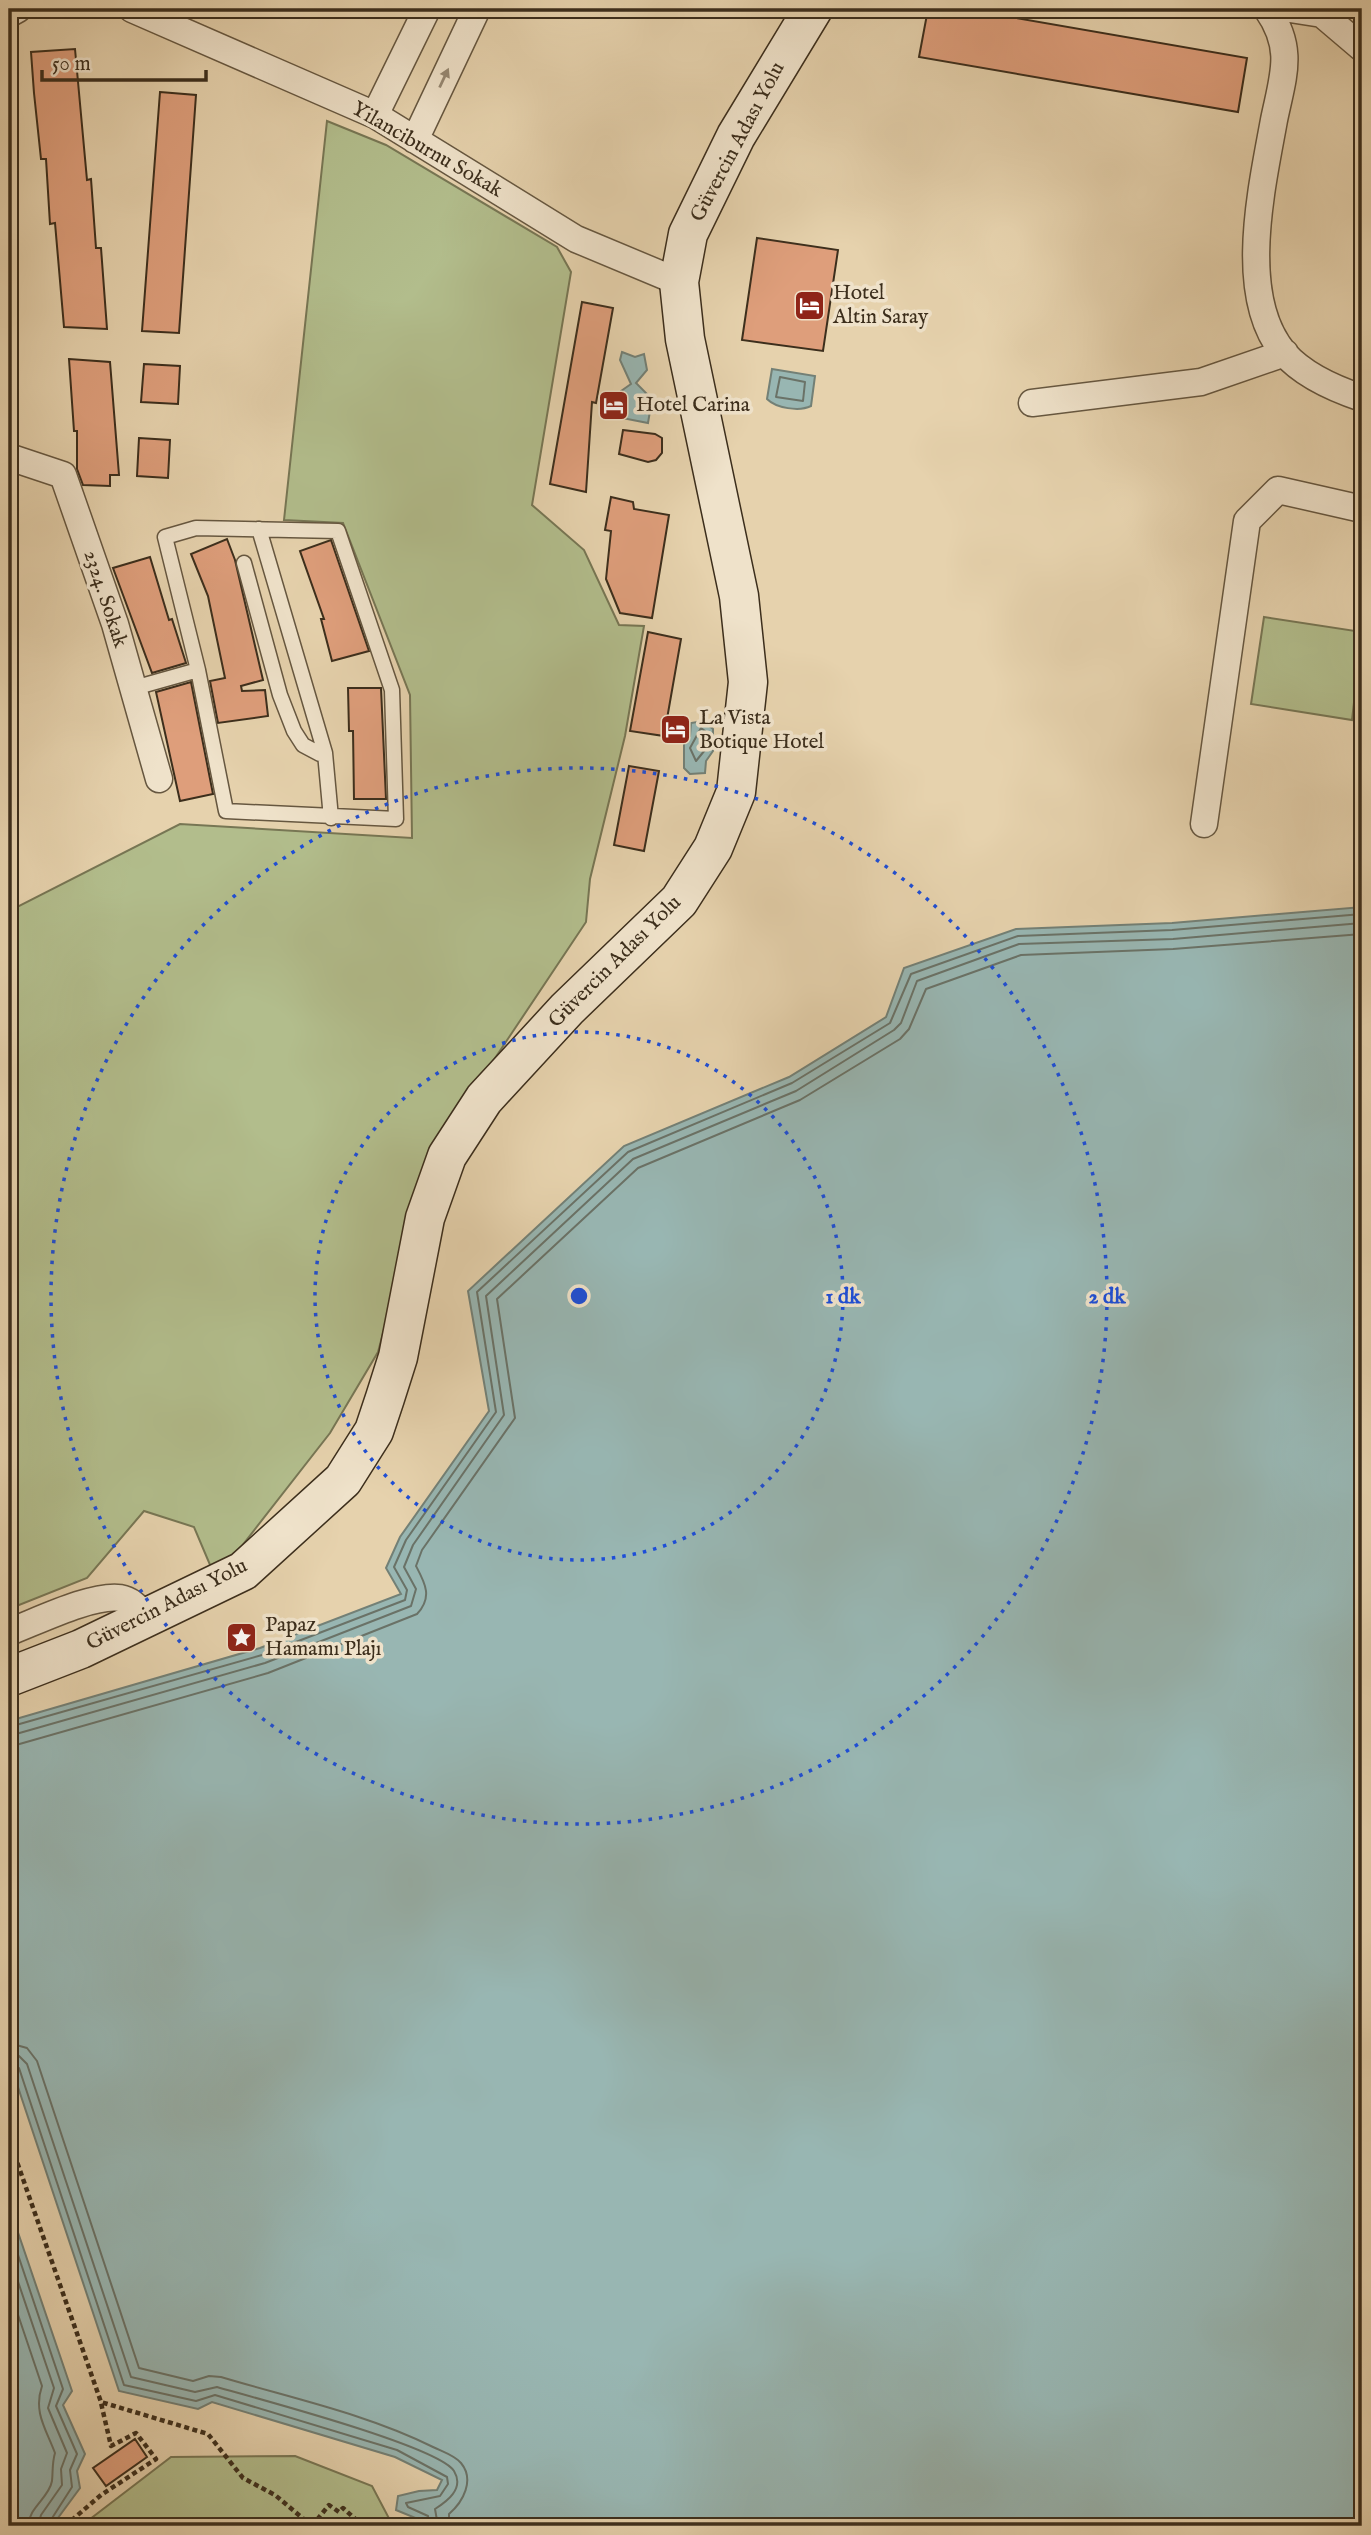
<svg xmlns="http://www.w3.org/2000/svg" width="1371" height="2535" viewBox="0 0 1371 2535" font-family="'IM FELL English',serif">
<rect width="100%" height="100%" fill="#e6d2ad"/>
<filter id="stains"><feTurbulence type="fractalNoise" baseFrequency=".00286" numOctaves="4"/><feColorMatrix values="0 0 0 0 .2 0 0 0 0 .09 0 0 0 0 .02 0 0 0 .5 -.17"/></filter>
<radialGradient id="worn" r=".72"><stop offset=".6" stop-color="#630" stop-opacity="0"/><stop offset="1" stop-color="#630" stop-opacity=".3"/></radialGradient>
<path fill="#b2bd8c" stroke="#777654" stroke-width="2" d="M327 121 386 145 557 247 571 272 532 505 584 550 619 625 644 626 625 736 590 879 586 922 431 1154 378 1352 330 1433 216 1579 194 1527 144 1511 87 1578 9 1609V911L180 824 412 838 410 695 343 523 284 520Z
M1264 617 1362 632 1352 720 1251 704Z
M295 2456 372 2486 393 2526H81L171 2457Z"/>
<path fill="#98b6b2" stroke="#738076" stroke-width="2" d="M622 352 635 357 644 354 647 370 636 383 652 399 648 423 617 417 621 391 631 384 620 360Z
M772 369 815 376 811 406C799 412 776 408 767 399Z
M703 721 713 729V751L706 761 705 773 690 774 684 768V743L690 736 691 723Z
M1362 907V2526H422L423 2521 396 2510 398 2496 419 2491 437 2490 442 2480 395 2457 212 2402 198 2409 119 2391 9 2060V1721L260 1648 401 1594 386 1568 400 1537 489 1411 468 1291 624 1146 789 1077 886 1017 904 968 1016 929 1172 923Z
M9 2206 72 2391 63 2405 85 2454 77 2471 80 2488 52 2526H9Z"/>
<g fill="none" stroke-linecap="round" stroke-linejoin="round">
<path stroke="#6a7267" stroke-width="2" d="M780 377 805 382 803 401 776 397Z
M701 728 705 731V750L696 761 690 748Z
M9 1727 262 1655 405 1600 407 1590 394 1567 406 1540 496 1412 477 1292 628 1152 792 1083 890 1023 911 974 1018 936 1172 930 1362 914
M9 1736 265 1663 411 1606 416 1589 404 1567 413 1545 504 1415 486 1296 633 1159 796 1091 894 1030 901 1023 917 981 1019 944 1173 939 1362 923
M9 1747 268 1673 417 1614C433 1597 425 1583 416 1566L422 1550 515 1418 497 1299 638 1168 800 1100 900 1039 909 1029 926 989 1021 955 1173 949 1362 934
M9 2043 27 2048 37 2061 139 2368 193 2381 209 2376 221 2377C291 2398 367 2414 433 2447 443 2452 454 2455 461 2463 475 2480 463 2502 449 2514V2526
M9 2053 19 2056 27 2064 131 2377 195 2392 217 2387C255 2398 438 2446 454 2471 465 2489 446 2502 435 2509L438 2526
M9 2062 19 2068 124 2385 196 2401 215 2395 397 2450 447 2477 448 2484 440 2496 406 2503 408 2507 428 2516 429 2526
M9 2228 63 2389 56 2406 77 2454 70 2470 72 2487 47 2526
M9 2255 54 2388 48 2408 67 2453 61 2469 62 2485 41 2515 38 2526
M9 2288 42 2386C33 2412 46 2429 55 2453 52 2463 53 2471 52 2481 49 2498 29 2507 28 2526"/>
</g>
<path fill="#de9e7b" stroke="#3c2e1c" stroke-width="2" d="M928 9H964L1247 58 1238 112 919 57Z
M75 49 87 180 91 179 96 248H101L107 329 64 327 55 223 50 224 46 159H41L34 93 31 52Z
M160 92 196 95 179 333 142 331Z
M757 238 838 250 823 351 742 340Z
M582 302 613 308 596 403 592 402 586 492 550 484Z
M69 359 110 362 119 475H110V486L83 485 77 469V431H74Z
M144 364 180 366 178 404 141 402Z
M623 430 655 434 662 438V453L656 460 648 462 619 454Z
M139 438 170 440 168 478 137 476Z
M611 497 633 502 634 509 669 515 652 618 620 613 606 579 611 531 605 530Z
M227 539 235 560 263 680 241 686 242 691 265 690 268 716 218 723 210 681 225 678 208 596 191 554Z
M331 540 369 651 332 661 321 619H324L300 551Z
M150 557 169 620 172 619 186 663 152 673 113 568Z
M648 632 681 639 664 736 630 731Z
M191 682 213 794 180 801 156 692Z
M348 688H381L386 799H354L353 731H349Z
M629 766 659 771 644 851 614 845Z
M135 2439 147 2457 106 2486 93 2468Z"/>
<g fill="none" stroke-linecap="round" stroke-linejoin="round">
<defs>
<path id="lane" d="M259 529 325 753 331 818
M244 563 280 695 294 731 303 745 320 754 325 753
M134 688 198 670 226 811 396 819 392 690 338 531 196 528 165 537 198 670"/>
<path id="street" d="M132 9 375 115 576 239 679 282
M1267 9C1295 49 1283 76 1274 120 1262 187 1236 296 1284 353 1304 376 1335 389 1362 398
M1290 9 1322 14 1362 48
M9 14 18 9
M375 115 427 9
M415 140 477 9
M1032 403 1201 382 1285 353
M9 457 63 475 115 624 159 779
M1204 824 1247 521 1278 490 1362 509
M9 1632C36 1622 92 1594 120 1598 132 1600 139 1608 145 1618"/>
<path id="secondary" d="M9 1677 81 1649 243 1571 343 1480 374 1431 385 1398 398 1357 425 1218 447 1156 484 1099 567 1009 679 901 713 848 736 792 748 682 739 596 685 339 679 282 688 234 736 136 813 9"/>
</defs>
<use href="#lane" stroke="#665740" stroke-width="17"/>
<use href="#street" stroke="#665740" stroke-width="29"/>
<use href="#secondary" stroke="#3c2e1c" stroke-width="41"/>
<path stroke="#3c2e1c" stroke-width="4.5" stroke-dasharray="5 3.5" stroke-linecap="butt" d="M9 2139 101 2402 208 2434 243 2478 275 2495 312 2526
M65 2526 101 2495 156 2459 136 2433 111 2446 101 2403
M312 2526 329 2505 339 2512 343 2508 363 2526"/>
<use href="#lane" stroke="#efe2ca" stroke-width="14"/>
<use href="#street" stroke="#efe2ca" stroke-width="26"/>
<use href="#secondary" stroke="#efe2ca" stroke-width="38"/>
</g>
<defs><path id="oneway-solid" d="M-6-.8H1V-3.2L6.5 0L1 3.2V.8H-6Z" transform="scale(1.75)"/></defs>
<use fill="#968873" href="#oneway-solid" transform="translate(444 78) rotate(-65)"/>
<g fill="none" stroke="#1d4ed8" stroke-width="3.5" stroke-dasharray="3.5 7">
<circle cx="579" cy="1296" r="264"/>
<circle cx="579" cy="1296" r="528"/>
</g>
<defs>
<symbol id="hotel-square" viewBox="-11 -11 22 22"><rect x="-9" y="-9" width="18" height="18" rx="4" fill="#8f2418" stroke="#efe2ca"/><path d="M-6-4.5h1.5V1H6V5H4.5V3h-9V5H-6ZM-4 0a1.8 1.8 0 1 1 3.6 0ZM.5 0V-2.5h3Q6-2.5 6 0Z" fill="#fff"/></symbol>
<symbol id="sight-square" viewBox="-11 -11 22 22"><rect x="-9" y="-9" width="18" height="18" rx="4" fill="#8f2418" stroke="#efe2ca"/><path d="M0-6L1.8-2.2L6-1.7L2.9 1.2L3.7 5.4L0 3.3L-3.7 5.4L-2.9 1.2L-6-1.7L-1.8-2.2Z" fill="#fff"/></symbol>
</defs>
<g fill-rule="evenodd">
<use href="#hotel-square" x="792" y="288" width="35" height="35"/>
<use href="#hotel-square" x="596" y="388" width="35" height="35"/>
<use href="#hotel-square" x="658" y="712" width="35" height="35"/>
<use href="#sight-square" x="224" y="1620" width="35" height="35"/>
</g>
<g text-anchor="middle" dominant-baseline="central" stroke-width="7" stroke-linejoin="round" paint-order="stroke">
<g font-size="21" fill="#3c2e1c" stroke="#efe2ca">
<text transform="translate(738 142) rotate(-62)">Güvercin Adası Yolu</text>
<text transform="translate(427 150) rotate(30)">Yilanciburnu Sokak</text>
<text transform="translate(105 599) rotate(72)">2324. Sokak</text>
<text transform="translate(615 962) rotate(-45)">Güvercin Adası Yolu</text>
<text transform="translate(167 1605) rotate(-27)">Güvercin Adası Yolu</text>
</g>
<g font-size="21" fill="#3c2e1c" stroke="#efe2ca" text-anchor="start">
<text x="833" y="293">Hotel<tspan x="833" dy="24">Altin Saray</tspan></text>
<text x="636" y="405">Hotel Carina</text>
<text x="699" y="718">La Vista<tspan x="699" dy="24">Botique Hotel</tspan></text>
<text x="265" y="1625">Papaz<tspan x="265" dy="24">Hamamı Plajı</tspan></text>
</g>
</g>
<circle cx="579" cy="1296" r="10" fill="#1d4ed8" stroke="#efe2ca" stroke-width="3.5"/>
<g font-size="21" text-anchor="middle" font-weight="bold" fill="#1d4ed8" stroke="#efe2ca" stroke-width="7" stroke-linejoin="round" paint-order="stroke">
<text x="843" y="1303">1 dk</text>
<text x="1107" y="1303">2 dk</text>
</g>
<rect width="1371" height="2535" fill="none" stroke="#e6d2ad" stroke-width="35"/>
<rect x="10" y="10" width="1350" height="2514" fill="none" stroke="#3c2e1c" stroke-width="3.5"/>
<rect x="18" y="18" width="1336" height="2500" fill="none" stroke="#3c2e1c" stroke-width="2"/>
<path d="M42 70v10h164v-10" fill="none" stroke="#3c2e1c" stroke-width="3.5"/>
<text x="52" y="70" font-size="21" fill="#3c2e1c" stroke="#efe2ca" stroke-width="5" paint-order="stroke">50 m</text>
<rect width="100%" height="100%" filter="url(#stains)"/>
<rect width="100%" height="100%" fill="url(#worn)"/>
</svg>
